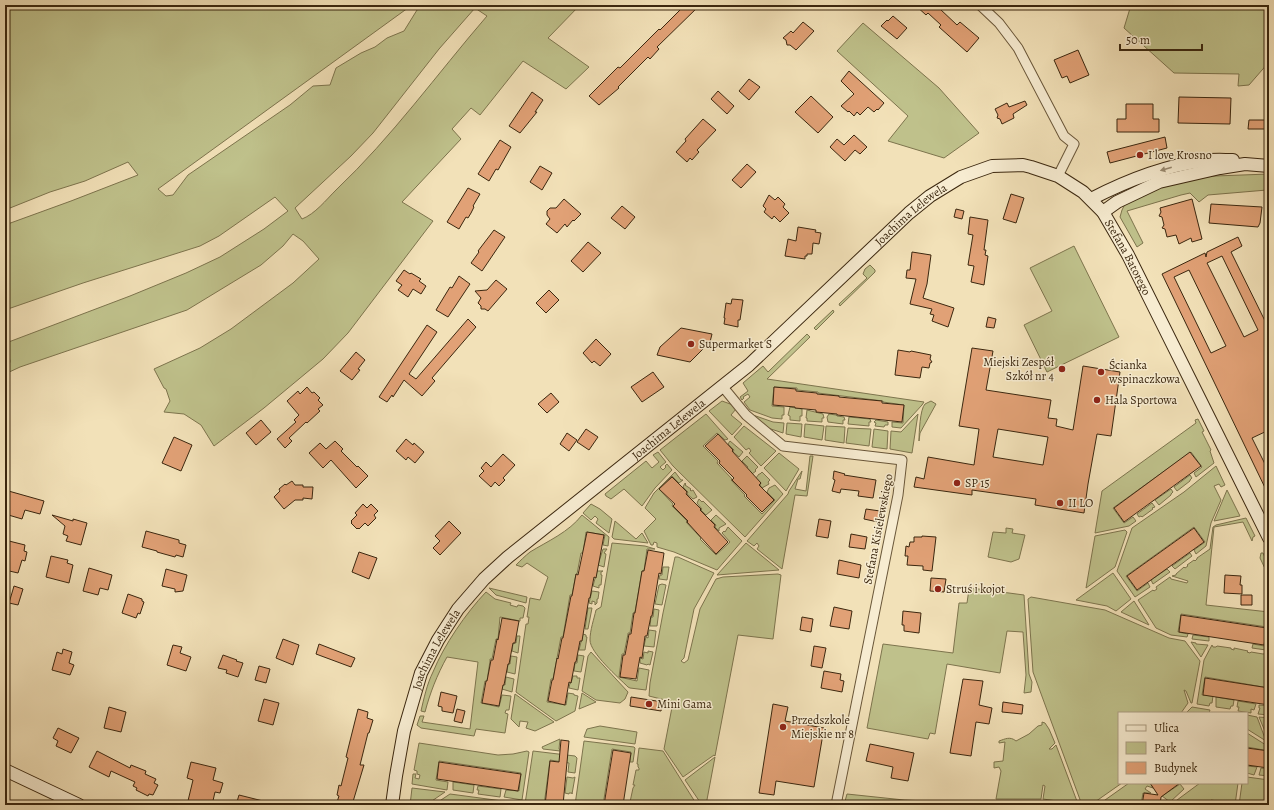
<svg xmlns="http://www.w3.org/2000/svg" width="1274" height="810" viewBox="0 0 1274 810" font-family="Alegreya,serif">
<rect width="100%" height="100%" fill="#f2e1b8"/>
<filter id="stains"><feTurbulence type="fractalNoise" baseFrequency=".005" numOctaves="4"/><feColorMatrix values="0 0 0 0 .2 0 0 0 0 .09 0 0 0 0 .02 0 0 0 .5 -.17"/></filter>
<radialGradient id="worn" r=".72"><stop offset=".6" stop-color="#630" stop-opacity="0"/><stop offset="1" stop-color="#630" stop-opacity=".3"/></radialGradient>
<path fill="#bfc18b" stroke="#7d744d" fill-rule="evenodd" d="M5 5H412L158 189 166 196 173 195 188 175 290 105 313 86 330 85 336 68 361 53 375 47 387 38 404 31 417 10 424 5H580L548 38 589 67 566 89 523 61 480 115 471 108 452 129 461 139 402 202 433 221 348 333 323 359 264 408 214 446 201 425 184 414 164 412 170 401 166 389 164 388 154 369 200 348 231 329 293 283 319 259 303 241 293 234 283 246 261 265 187 310 20 367 5 374V369L9 366 10 361 6 343 130 296 186 273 220 257 264 229 288 211 275 197 219 236 200 246 83 283 5 310V279L9 277 5 273V225L71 201 138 175 128 162 85 181 50 192 5 210ZM475 8 487 16C437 74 392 137 336 190 326 200 315 214 302 219L295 208 351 156 373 133 439 49Z
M1131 5H1269V62L1249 85 1238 86 1239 74 1174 73 1124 28Z
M863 23 939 88 979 133 944 158 888 141 908 116 837 51Z
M1269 174V197L1267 190 1208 195 1199 202 1190 193 1181 195 1127 211 1143 243 1137 247 1120 217 1122 210 1125 204 1147 191 1189 179 1215 176Z
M1074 246 1119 337 1047 372 1024 325 1052 311 1030 268Z
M870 265 875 270V272L840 306 839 304 867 278 863 274 865 269Z
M833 310 834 312 816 330 814 328Z
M807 334 810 337 767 379 924 402 922 405 901 428 892 427V422L903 423 904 405 883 402V401L818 393V392L797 390V388L774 387 772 406 784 407V415H782V419L772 418 750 410 744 402 750 397 748 394 743 397 744 398 742 400 740 397 748 391 743 383 763 366 768 372Z
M722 401 733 405 736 409 731 415 742 424 732 435 709 411Z
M931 401 936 404 920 433 919 441C919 433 920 409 925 404 927 403 929 402 931 401Z
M790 407 802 409V416H800V421L790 420V416L788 415Z
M807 410 823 414 824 418H822V422L807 421V418H806Z
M706 414 728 439 725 440 717 433 703 446 718 461 717 463 732 479 731 480 745 495 744 496 762 514 775 500 767 492 769 488 775 485 783 494 745 537 673 466 660 450Z
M750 414 773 422 784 423 783 433 765 427Z
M829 414 836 415 837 416 844 417 845 420H843V424L828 422 827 417Z
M918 414 912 453 890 449 891 431 901 432Z
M849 417 870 419 871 422H869V426L848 424Z
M1198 419 1204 431 1202 432 1211 450 1210 451 1214 463 1196 477 1194 473 1202 467 1191 452 1113 508 1124 523 1133 517 1136 521 1129 526 1095 533 1102 491 1196 423 1195 420Z
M876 420 888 422V425H885L884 427 875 426 876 423 874 422Z
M787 423 802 424 801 437 786 434Z
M805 424 824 426 822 440 804 437Z
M744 426 776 451 761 466 749 453 751 451 749 448 746 450 734 437Z
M826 426 845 427 844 443 825 440Z
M848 428 871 429 869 446 846 443Z
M874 429 888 431 887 449 872 447Z
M730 441 743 452 739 457 733 452 734 450 728 444Z
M658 452 666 462 660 467 663 470 666 467 665 466 667 464 672 470 655 488 642 506 624 489 611 499 606 496 605 494 646 461 652 468 659 462 653 455Z
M779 453 799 469 786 491 764 468Z
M747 456 758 467 755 470 756 471 752 474 746 468 748 467 742 461Z
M810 456H813L807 496 795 495 782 569 757 549 759 546 757 543 754 546 747 541 788 494 789 491 802 471 800 479H798L795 489 806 491Z
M1216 466 1225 485 1221 487 1219 484 1214 486 1221 500 1211 523 1206 546 1196 554 1194 550 1205 542 1194 527 1126 576 1137 591 1148 583 1150 587 1135 597 1117 571 1132 528 1184 492Z
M675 472 681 480H683L679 483 672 476 659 489 673 504 672 506 687 521 686 522 701 538 700 539 716 555 730 542 722 533 724 531 725 532 728 527 742 541 717 570 674 552 657 547V543L654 542 653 545H651L644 531 656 519 645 508 654 493Z
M762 472 770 480 768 482 769 484 762 488 760 485 761 483 756 478 759 474H760Z
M1190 475 1192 478 1190 480V481L1177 491 1174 487Z
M685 483 686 484 685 485 691 489 690 490 691 491 693 490 697 497 693 499 687 494 688 492 683 487Z
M1171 489 1173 492 1171 494V495L1159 505 1155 500Z
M1227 490 1240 516 1214 521Z
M699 499 702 502 703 501 712 510 706 515 701 510 702 509 697 503Z
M1152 503 1155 507 1152 508 1153 509 1142 517 1141 516 1139 517 1137 514Z
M591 504 600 509 612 519 609 533 596 523 598 519 595 516 591 520 583 513Z
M582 515 609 537 608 546 603 545 605 535 586 532 583 553H581L577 574H576L572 595H570L563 637H561L553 679H551L547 702 566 705 568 693 574 694V695L578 696 575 711 556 721 516 692 526 624H528L529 617H527L530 598 540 600 548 577 527 563 522 567 516 565C520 561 525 556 530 552 548 541 569 532 582 515Z
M716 515 726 524 719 528V531L715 527 716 525 711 520Z
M1246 518 1255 536 1253 537 1252 541 1243 522 1214 527 1206 605 1269 612V640L1266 639V650L1252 648 1253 644 1264 646 1267 627 1181 614 1178 632 1188 634 1187 637 1171 635 1156 628 1138 600 1153 590 1154 591 1157 589 1156 587 1170 577 1171 579 1187 583 1188 581 1172 576 1176 575V574L1184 567 1185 568 1188 566 1187 565 1194 560 1195 561 1197 559V558L1210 549 1213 527 1216 525Z
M615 521 636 539 642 533 648 543 614 539 612 537Z
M1006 528 1013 529 1012 533 1025 535 1019 559 1011 562 988 557 993 532 1006 533Z
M1125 530 1127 532 1115 567 1086 588 1095 536Z
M612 543 645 546 655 549H647L644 571H642L635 612 633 613 630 633H628V634L624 654H622L619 677 637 681 639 668 649 670 646 690 630 688 628 687C619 678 590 653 590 640 590 630 594 619 596 610L601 607Z
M746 543 779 570 717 575Z
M603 549H607L604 553 606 554 604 567 598 565Z
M1190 553 1192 556 1175 569 1172 566Z
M1261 553H1263L1269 566V577L1260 558Z
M675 557H678L714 573 694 609 684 658 681 661 684 663 688 660 700 609 716 579 723 577 778 574 781 575 773 639 738 635 715 756 714 755 683 777 664 749 673 702 649 696 650 683 663 613Z
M663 567H669L667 580 659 579 660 575H662Z
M1167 569 1170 572 1153 584 1151 580Z
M597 571H603L601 572V575H602L601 585H599V588L593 586Z
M1113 573 1131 599 1116 611 1107 606 1076 600Z
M662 584 666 585 662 605 655 604 659 585Z
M489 588 527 597 526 603 496 595Z
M971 588 1024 595 1029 674 1032 682 1031 692 1024 693 1026 675 1023 632 1007 631 1000 673 947 664 935 734 930 733 928 739 867 728 883 644 953 653 959 603H967L969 589Z
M592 591 599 592 598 599H597V603L595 605V602L592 601V604L589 603Z
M486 592 495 599 511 603 510 605 517 607 518 605 523 606 525 608 523 618H520V621L500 617 498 639H496L492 659H490V661L487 681H485L481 703 499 707 502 695 511 696 509 710H506L505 713 508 714 505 733 476 729 474 736 421 728 417 725 420 716H424L422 722 470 729 478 662 447 657C437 675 430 693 425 712L421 711C424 698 427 684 433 672 444 645 466 613 486 592Z
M1031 597 1105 610 1169 638 1185 641 1200 661 1192 703H1191L1186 691 1184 690 1188 703 1181 713H1119V783H1122L1092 804 1082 805 1033 672 1028 599Z
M1134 601 1149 625 1121 612Z
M588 608H592L588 629H585Z
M654 609 659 610 657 626H650L651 617H653Z
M649 630 656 631 654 647 644 646 646 637 648 638Z
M583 634 586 635V637H587L585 650H579Z
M1193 635 1209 637V641L1192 639Z
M517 636H520L518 653 512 651 513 643H516Z
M1191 642 1196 643V644L1208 645 1201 657Z
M1212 645 1213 647H1216L1217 646 1231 648V649L1234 650V648L1248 651 1247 652 1250 653 1251 652 1263 654 1269 653V688L1205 677 1202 695 1213 696 1212 703H1210L1209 706 1197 704 1204 660Z
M648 651 653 652 650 665 648 664 647 665 640 663V658L643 659 644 652 648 653Z
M591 652 628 692 625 699 620 703 596 700 582 691 588 656Z
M578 655 584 656 581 672 574 671 575 663H577Z
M511 656 517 657 515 674 507 672 508 664H510Z
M573 676H577V678H580L578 690 569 688 570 683H571Z
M506 677 514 679 512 692 502 689 503 685H505Z
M582 693 596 702 579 709Z
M515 694 554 722 535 731 526 728 528 722 520 721 519 727 511 719Z
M1216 697 1234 700 1233 706H1231L1230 709 1216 707Z
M1238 701 1256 704 1254 710 1251 709V713L1238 711 1239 707H1237Z
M1259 705 1269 706V715L1258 714 1260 708H1259Z
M1192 707 1210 710 1209 713H1186Z
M1247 715 1257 717 1266 741 1247 729Z
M1259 717 1269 718V741Z
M1042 722 1045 723 1049 729 1055 743 1049 749H1052L1056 745 1078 804 1043 799 1045 786 1043 785 1041 799H996L1001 771 999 767 994 768V762L1003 761 1005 742 999 743V741C1005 739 1010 736 1016 741L1029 734 1038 726 1042 725Z
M600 726 637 732 635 744 584 737 587 729Z
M1247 733 1269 747V751L1247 747Z
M560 739 559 749 561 750 560 751 543 749 542 747Z
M584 741 634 747 635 748 633 762H630L631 752 612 749 603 805H575Z
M419 743 498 755 513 754 527 751 529 752 522 800 504 797 506 790 519 791 521 773 439 761 436 780 448 782 447 790 412 784 413 774H416L415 778 419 779 420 775 417 774V771L414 770Z
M639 748 663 751 697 805H634V802H630L633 788 635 785H633L636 770H639V768L638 767V764H637Z
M533 751 575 756 577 758 575 773 568 772 569 763 550 760 544 805H437L438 802 450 794 525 804Z
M715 757 706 805H702L685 780Z
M1247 766 1257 767 1254 775 1247 773Z
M1269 766V776L1259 775 1261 768 1268 769Z
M567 777 573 778 575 777 572 794V793H569V794L565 793Z
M1247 777 1269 780 1268 805H1239L1242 783H1247Z
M453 782 474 785 473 793 453 790Z
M1129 783H1150L1153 788 1147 786 1145 789 1151 793H1143L1141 805H1098Z
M1200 783H1238L1235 805H1229V803L1211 800 1210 805H1172L1173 803Z
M1180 784 1184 789 1170 802 1162 796Z
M478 786 501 789 500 797 478 794 479 790H477Z
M412 788 445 792 426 805H410Z
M847 794 904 800 993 804 1032 802V805H844Z"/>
<path fill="#e1a176" stroke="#3b270f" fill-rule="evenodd" d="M685 5H700L657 47 659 49 650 59 648 57 618 87 619 88 599 105 589 96 618 67 620 68 659 29 660 30Z
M915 5H944L940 9 957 25 960 22 979 38 967 52 939 27 941 25 928 13 926 15Z
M893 16 907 28 897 39 881 26 887 20 888 21Z
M803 22 814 31 796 50 790 45H787L786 40 783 38 791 31 793 33Z
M1078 50 1089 75 1070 83 1067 76 1062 78 1054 60Z
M849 71 884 103 878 110 877 109 874 112 868 107 860 115 857 112 854 116 849 111 848 112 841 106 854 94 841 81Z
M749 79 760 87 749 100 739 91Z
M718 91 734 106 727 114 711 99Z
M532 92 543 100 535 112H537L520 133 509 126Z
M811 96 833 117 818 133 795 112Z
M1179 97 1231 98 1230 124 1178 123Z
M1025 101 1027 105 1013 114 1014 118 1002 124 1000 119 997 118 998 115 995 109 1007 103 1009 107Z
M1126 104H1153V119H1159V132H1117V119H1126Z
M703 119 716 130 697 150 699 152 692 160 690 158 687 162 676 152 686 141 685 139Z
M1249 120H1269V129H1248Z
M854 135 867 147 860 154 855 150 845 161 830 147 837 139 844 145Z
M1165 137 1167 148 1110 163 1107 152Z
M500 140 511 147 498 170 496 169 489 181 478 174Z
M747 164 756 172 741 188 732 180Z
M540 166 552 173 542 190 530 182Z
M468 188 480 194 473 206 474 207 471 213 468 218 466 217 459 229 447 222Z
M1011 194 1024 198 1016 223 1003 219Z
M769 195 775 200 778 197 785 204 783 207 789 213 780 222 774 216 772 219 764 212 766 209 763 206Z
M564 199 581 214 574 221 573 220 567 227 565 224 557 233 546 224 550 219 547 215V211L550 208H556Z
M1192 199 1202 239 1192 242 1191 238 1179 244 1176 235 1167 237 1165 229 1162 228 1164 225 1162 217 1159 216 1161 212 1160 208Z
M1211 204 1262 207 1260 223 1258 227 1209 223Z
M622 206 635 217 625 229 611 218Z
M956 209 964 211 962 219 954 217Z
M970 217 988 220 984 250H986L985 255 988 256 984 285 971 282 974 266 968 265 973 235 968 234Z
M798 227 816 230 815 232 821 233 819 244 813 243 812 254H807V256H805V259L785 256 788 239 796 241Z
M494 230 505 237 482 271 471 263 479 252 478 251Z
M1238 237 1242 246 1231 252 1269 329V430L1252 438 1269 472V496L1162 274 1205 253 1206 257 1207 252ZM1222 256 1258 330 1244 337 1207 263ZM1189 270 1226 346 1211 353 1174 277Z
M588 242 601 253 583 272 571 261Z
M912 252 931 255 927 284 923 298 954 308 948 327 932 321 934 315 930 314 932 309 910 304 916 279 906 278 907 270H910Z
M404 270 410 274 411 273 421 279 419 281 426 286 421 294 413 289 408 297 398 290 402 285 396 281Z
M459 276 470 284 448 317 436 310 450 287 452 288Z
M496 280 507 289 488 311 485 309H481V306L478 303 481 298 475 291 487 290Z
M549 290 559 300 546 313 536 303Z
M732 299 743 300 740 320H738V327L724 324 725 318H724L726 303 731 304Z
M988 317 996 319 994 328 986 327Z
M468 319 476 327 432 378 435 381 422 396 404 380 393 397 392 395 387 402 379 397 427 325 437 332 409 374 416 379Z
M681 328 712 334 710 342 690 362 657 355 660 347Z
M596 339 611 354 600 366 594 361 592 363 583 353Z
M972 348 993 351 986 390 1051 400 1048 418 1057 419 1056 426 1073 430 1083 366 1120 372 1111 436 1097 434 1088 484 1084 513 1035 505 1036 499 972 490V495L914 487 916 477 924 479 928 457 974 465 979 429 959 426ZM998 429 1048 437 1043 465 993 457Z
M898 350 910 352 911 351 931 355 930 359 932 362 930 363 929 368 922 367 920 378 895 375Z
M356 352 365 360 358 369 360 370 352 380 340 371Z
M653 372 664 387 642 402 631 387Z
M307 387 312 393 314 392 320 398 318 400 323 405 318 409 320 411 307 423 306 422 289 438 292 441 285 448 277 439 296 422 294 420 299 415 287 401 298 391 300 394Z
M774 387 796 389V391L817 393V394L839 396V397L882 401V403L904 405 902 422 837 415V414L816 412V410L795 408V407L773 405Z
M551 393 559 402 547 413 538 404Z
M261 420 271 432 256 445 246 433Z
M586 429 598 437 589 450 577 442Z
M567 433 577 440 569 451 560 444Z
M718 434 733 450 732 451 761 483 759 485 774 500 762 512 746 496 747 495 732 480 734 478 719 463 720 461 705 446Z
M174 437 192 445 181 471 162 463Z
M406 439 413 445 414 443 424 452 415 463 408 457 406 460 396 451Z
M335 441 343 449 341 451 357 467 358 466 368 476 356 488 331 460 323 468 309 453 320 443 326 449Z
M1190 452 1201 466 1124 522 1114 508Z
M503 454 515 465 503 478 505 480 499 486 495 482 491 487 479 476 484 471 481 468 486 462 491 467Z
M834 471 845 474 844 475 876 480 873 498 858 496 859 491 841 489 840 493 832 491 835 480 833 479Z
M672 477 687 492 686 494 701 509 700 510 715 525 714 527 728 542 716 554 687 522 688 521 673 506 675 504 659 489Z
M292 481 295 485H303V487H313L312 499 303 498V500H295L284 509 274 497 280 491 279 489 285 484 286 485Z
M5 490 44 501 40 514 25 510 22 519 5 514Z
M363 504 367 508 371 504 378 511 374 515 376 518 368 526 365 523 359 529 358 528 357 529 351 523 352 522 351 521 357 515 355 513Z
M866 509 880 511 878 522 864 519Z
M52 515 73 521V519L87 523 81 545 66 541 68 536 63 534 65 526Z
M819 519 831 521 828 538 816 536Z
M449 521 461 533 440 555 433 548 440 541 435 536Z
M1194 528 1204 542 1137 590 1127 576Z
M146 531 179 540V543L186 545 183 557 176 555 175 557 157 552V551L142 547Z
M587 532 604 535 596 578 594 577 590 598H589L582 641H580L576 662H575L571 683 569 682 565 705 548 701 552 680H553L557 658 558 659 562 638H563L571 596H572L576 574 578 575Z
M851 534 867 537 865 549 849 547Z
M922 536 936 537 932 571 923 570V566L907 565 908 556H905L906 546 909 547 910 542H914V537H922Z
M5 540 25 545 24 551 27 552 25 561 22 560 18 573 5 570Z
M648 550 664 553 661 574 659 573 652 616H651L647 636H645L642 658 640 657 636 679 620 677 623 655H625L629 634H631L634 613H635L642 571H644Z
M359 552 377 558 369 579 352 572Z
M51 556 68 560 67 563 73 565 69 583 46 577Z
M839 560 861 565 859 578 837 574Z
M89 568 112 575 108 590 100 588 98 595 83 591Z
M166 569 187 575 183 591 175 592V589L162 586Z
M1225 575 1241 576 1240 585H1242V594L1224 593Z
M931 578 946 579 944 592 930 591Z
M14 586 23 589 18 605 9 603Z
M128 594 142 599V601L144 602 140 614 138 613 136 618 122 613Z
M1241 595H1252V605H1241Z
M834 607 852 611 849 629 830 626Z
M903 611 921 613 919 633 904 631V625H902Z
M1181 615 1267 628 1264 645 1179 632Z
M802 617 813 619 811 632 800 630Z
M502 618 519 621 515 643H513L509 664H508L504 685H503L499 706 482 703 486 681H487L491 660H493L497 639 498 640Z
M283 639 299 645 293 665 276 658Z
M319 644 355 658 351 667 316 654Z
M173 645 182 647 180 653 191 657 186 671 167 665Z
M814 646 826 648 822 668 811 666Z
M63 649 72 652 69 663 74 665 70 675 52 670 57 652 62 654Z
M223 655 237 660 236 661 243 663 238 677 226 673 227 670 218 668Z
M259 666 270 669 266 683 255 680Z
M824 671 841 674 840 680 844 681 842 692 821 688Z
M1205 678 1269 688V705L1203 695Z
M963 679 983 681 979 705 992 708 989 724 976 722 971 756 950 753Z
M441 692 457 696 453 713 442 711V707L438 706Z
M631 697 663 702 661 711 630 706Z
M264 699 279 703 273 725 258 721Z
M1003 702 1023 705 1022 714 1002 712Z
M773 704 788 707 785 721 824 728 814 787 776 781 774 795 759 793Z
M109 707 126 712 121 732 104 728Z
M358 709 368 712 367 718 373 720 369 733H368L360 765H364L352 805H336L339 796 337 795 339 785 341 786 348 758 346 757Z
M457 709 465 711 462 723 454 721Z
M58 728 79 738 71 753 56 746 58 741 53 738Z
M561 740 569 741 563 805H545L550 761 559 762Z
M870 744 914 753 908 781 891 778 893 767 866 761Z
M1247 748 1269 751 1268 768 1247 765Z
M613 750 631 753 623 805H604Z
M97 751 130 768 131 765 146 771 145 774 156 779 154 783 158 785 153 795 149 794 148 796 136 790 137 788 133 786 135 782 111 771 109 777 89 767Z
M191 762 216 768 213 780 223 783 220 793 215 792 212 805H187L193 780 187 778Z
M439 762 521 774 518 791 437 779Z
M1150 783H1180L1161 797 1160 805H1142L1144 793 1158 795Z
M239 795 267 802V805H236Z"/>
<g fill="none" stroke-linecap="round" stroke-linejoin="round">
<defs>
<path id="street" d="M980 5 999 23 1018 48 1064 136 1074 144 1058 176
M723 387 746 415 783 446 902 460 898 495 836 805"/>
<g id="secondary">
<path d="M1091 199C1126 181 1163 166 1202 161 1212 159 1223 160 1233 160"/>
<path d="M1103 212 1117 202 1159 182 1220 168 1245 164 1269 166"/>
<path d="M5 770 79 805"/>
<path id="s1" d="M392 805 396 776 404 731 421 673 438 640 458 609 484 579 508 557 749 365 909 213 930 196 961 177 992 166 1023 165 1031 167 1058 176 1083 192 1103 212 1128 255 1269 538"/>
</g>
</defs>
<use href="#street" stroke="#695639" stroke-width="11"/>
<use href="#secondary" stroke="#3b270f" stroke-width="14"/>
<use href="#street" stroke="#f7ecd1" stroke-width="9"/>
<use href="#secondary" stroke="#f7ecd1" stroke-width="12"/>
</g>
<defs><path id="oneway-solid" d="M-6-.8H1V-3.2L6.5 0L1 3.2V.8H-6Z"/></defs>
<use fill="#998a70" href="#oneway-solid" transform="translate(1166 169) rotate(164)"/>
<g fill="#8f2418" stroke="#f7ecd1" stroke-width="1.5">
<circle cx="1140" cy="155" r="4"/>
<circle cx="691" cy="344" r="4"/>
<circle cx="1062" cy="369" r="4"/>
<circle cx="1101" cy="372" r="4"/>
<circle cx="1097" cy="400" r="4"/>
<circle cx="957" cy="483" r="4"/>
<circle cx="1060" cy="503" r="4"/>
<circle cx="938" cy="589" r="4"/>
<circle cx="649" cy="704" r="4"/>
<circle cx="783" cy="727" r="4"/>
</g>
<g text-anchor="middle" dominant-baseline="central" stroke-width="3" stroke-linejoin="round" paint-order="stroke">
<g font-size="12" fill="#3b270f" stroke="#f7ecd1" text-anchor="start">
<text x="1148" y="155">I love Krosno</text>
<text x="699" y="344">Supermarket S</text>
<text x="1054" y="362" text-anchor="end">Miejski Zespół<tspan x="1054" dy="14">Szkół nr 4</tspan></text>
<text x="1109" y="365">Ścianka<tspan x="1109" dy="14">wspinaczkowa</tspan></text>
<text x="1105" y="400">Hala Sportowa</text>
<text x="965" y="483">SP 15</text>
<text x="1068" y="503">II LO</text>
<text x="946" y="589">Struś i kojot</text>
<text x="657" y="704">Mini Gama</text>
<text x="791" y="720">Przedszkole<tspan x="791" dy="14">Miejskie nr 8</tspan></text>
</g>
<g font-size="12" fill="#3b270f" stroke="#f7ecd1">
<text stroke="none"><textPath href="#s1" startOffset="811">Joachima Lelewela</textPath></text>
<text stroke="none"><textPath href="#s1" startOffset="1084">Stefana Batorego</textPath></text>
<text stroke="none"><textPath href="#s1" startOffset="487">Joachima Lelewela</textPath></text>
<text transform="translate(878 529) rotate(-79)">Stefana Kisielewskiego</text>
<text stroke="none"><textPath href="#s1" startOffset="163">Joachima Lelewela</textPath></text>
</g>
</g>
<rect width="1274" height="810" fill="none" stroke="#f2e1b8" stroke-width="20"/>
<rect x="6" y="6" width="1262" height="798" fill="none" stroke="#3b270f" stroke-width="2"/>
<rect x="10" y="10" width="1254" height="790" fill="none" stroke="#3b270f"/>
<rect x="1118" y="712" width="130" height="72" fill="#f7ecd1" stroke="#ac9d83"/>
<rect x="1126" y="725" width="20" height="6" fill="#f7ecd1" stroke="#ac9d83"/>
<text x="1154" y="732" font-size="12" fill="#3b270f">Ulica</text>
<rect x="1126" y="742" width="20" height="12" fill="#bfc18b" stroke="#ac9d83"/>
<text x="1154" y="752" font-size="12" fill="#3b270f">Park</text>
<rect x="1126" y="762" width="20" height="12" fill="#e1a176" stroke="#ac9d83"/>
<text x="1154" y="772" font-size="12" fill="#3b270f">Budynek</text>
<path d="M1120 44v6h82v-6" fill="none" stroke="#3b270f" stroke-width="2"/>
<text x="1126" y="44" font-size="12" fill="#3b270f" stroke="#f7ecd1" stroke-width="3" paint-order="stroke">50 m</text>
<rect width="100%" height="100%" filter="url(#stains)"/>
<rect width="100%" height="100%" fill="url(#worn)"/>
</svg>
